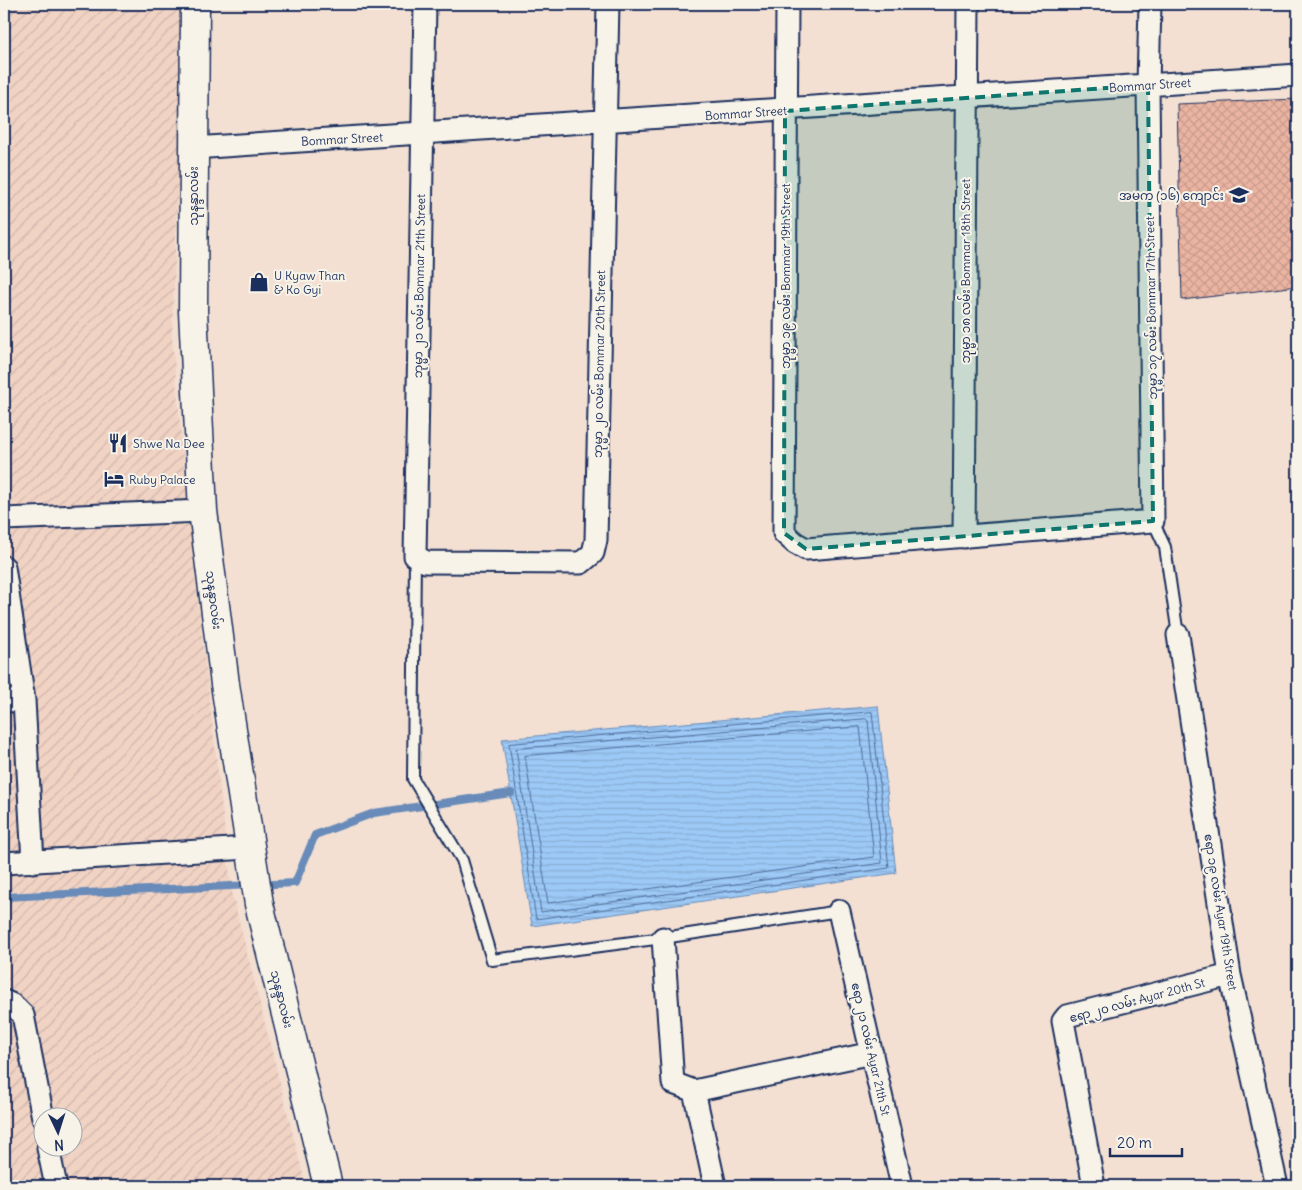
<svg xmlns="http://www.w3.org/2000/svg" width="1302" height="1190" viewBox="0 0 1302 1190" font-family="Delius,'Noto Sans Myanmar',sans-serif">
<defs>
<pattern id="industrial-furrows" width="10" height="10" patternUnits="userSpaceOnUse" patternTransform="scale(1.25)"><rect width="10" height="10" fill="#f1d3c4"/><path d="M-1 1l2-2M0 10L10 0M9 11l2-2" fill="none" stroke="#ceb5ab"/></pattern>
<pattern id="water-rules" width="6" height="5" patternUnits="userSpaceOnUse" patternTransform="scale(1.25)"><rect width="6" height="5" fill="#9cc9f6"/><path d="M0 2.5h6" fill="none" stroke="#86add5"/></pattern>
<pattern id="building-cross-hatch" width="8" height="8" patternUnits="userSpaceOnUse" patternTransform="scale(1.25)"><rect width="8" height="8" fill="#ebb4a1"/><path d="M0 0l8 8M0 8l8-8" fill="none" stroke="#c99b8d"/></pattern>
</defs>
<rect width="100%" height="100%" fill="#f3e0d3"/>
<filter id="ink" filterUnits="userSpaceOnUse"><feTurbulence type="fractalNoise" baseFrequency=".02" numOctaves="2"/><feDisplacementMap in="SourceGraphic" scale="10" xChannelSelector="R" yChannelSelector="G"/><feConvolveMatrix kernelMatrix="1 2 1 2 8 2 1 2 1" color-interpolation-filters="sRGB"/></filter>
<g filter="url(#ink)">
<path fill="url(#industrial-furrows)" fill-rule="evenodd" d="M4 4H185L172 337 191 540 232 893 306 1186H4ZM42 1118H72V1148H42Z"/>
<path fill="url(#water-rules)" stroke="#688bb9" d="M878 706 896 873 532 926 502 739Z"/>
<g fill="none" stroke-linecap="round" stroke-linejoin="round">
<path stroke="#4f6d9b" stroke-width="1" d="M872 712 889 868 536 919 509 744Z
M866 719 868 721 882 863 541 912 516 749Z
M860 727 874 857 548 903 525 756Z"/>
<path stroke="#688bb9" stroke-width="8" d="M4 897 295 883 315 835 374 813 511 793"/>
</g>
<path fill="url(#building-cross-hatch)" stroke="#1b2f5e" d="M1298 99V286L1182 300 1177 104Z"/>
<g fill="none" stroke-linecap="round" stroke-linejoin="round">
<defs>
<path id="service" d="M1153 521 1165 547 1178 635
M415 556 413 779 462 860 492 960 663 938 839 911"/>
<path id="minor" d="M425 4 415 556 426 562 581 563 593 553 596 540 608 4
M787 4 784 533 795 543 806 549 1153 521 1148 85 1150 4
M193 148 1298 75
M4 519 203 511
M964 537 968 4
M4 567 24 700 33 862
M1178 635 1230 975 1277 1186
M4 701 24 700
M4 863 248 848
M839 911 902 1186
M663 938 673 1083 694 1091 872 1053
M4 1001 13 1005 23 1015 43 1118
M694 1091 715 1186
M48 1148 56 1186
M1094 1186 1063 1021 1067 1016 1230 975"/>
<path id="secondary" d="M195 4 193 311 203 511 225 684 259 904 328 1186"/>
</defs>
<use href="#service" stroke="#1b2f5e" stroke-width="14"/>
<use href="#minor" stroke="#1b2f5e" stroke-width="25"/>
<use href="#secondary" stroke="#1b2f5e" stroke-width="31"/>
<use href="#service" stroke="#f7f3e8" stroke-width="10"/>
<use href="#minor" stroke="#f7f3e8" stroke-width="21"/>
<use href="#secondary" stroke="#f7f3e8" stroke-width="28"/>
</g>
</g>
<path fill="#0f766e" fill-opacity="0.2" stroke="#0f766e" stroke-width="4" stroke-dasharray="10 6" stroke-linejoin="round" d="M1148 85 1153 521 806 549 784 533 785 111Z"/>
<defs>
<symbol id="school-bare" viewBox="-9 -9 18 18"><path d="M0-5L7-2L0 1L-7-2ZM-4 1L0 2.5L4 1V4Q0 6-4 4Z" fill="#1b2f5e" stroke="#f7f3e8" stroke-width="2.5" paint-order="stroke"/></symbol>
<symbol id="shop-bare" viewBox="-9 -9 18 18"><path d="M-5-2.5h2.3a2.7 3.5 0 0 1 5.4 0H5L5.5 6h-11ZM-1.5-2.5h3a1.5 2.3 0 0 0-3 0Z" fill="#1b2f5e" stroke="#f7f3e8" stroke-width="2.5" paint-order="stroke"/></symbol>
<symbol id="restaurant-bare" viewBox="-9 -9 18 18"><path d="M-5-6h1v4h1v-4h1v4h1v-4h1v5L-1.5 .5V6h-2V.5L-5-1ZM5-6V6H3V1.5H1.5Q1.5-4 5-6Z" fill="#1b2f5e" stroke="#f7f3e8" stroke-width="2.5" paint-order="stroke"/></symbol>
<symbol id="hotel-bare" viewBox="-9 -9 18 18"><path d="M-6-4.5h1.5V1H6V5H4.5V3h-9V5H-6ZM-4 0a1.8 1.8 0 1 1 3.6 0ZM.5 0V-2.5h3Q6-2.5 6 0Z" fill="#1b2f5e" stroke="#f7f3e8" stroke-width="2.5" paint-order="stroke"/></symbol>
</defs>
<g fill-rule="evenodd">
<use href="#school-bare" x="1225" y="181" width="28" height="28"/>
<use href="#shop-bare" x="245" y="268" width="28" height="28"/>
<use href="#restaurant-bare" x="104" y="429" width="28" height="28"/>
<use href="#hotel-bare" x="100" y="465" width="28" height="28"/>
</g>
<g text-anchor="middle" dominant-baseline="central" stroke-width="4" stroke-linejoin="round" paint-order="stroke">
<g font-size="12" fill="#1b2f5e" stroke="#f7f3e8">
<text transform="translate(1150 85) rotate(-4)">Bommar Street</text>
<text transform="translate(746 113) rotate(-4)">Bommar Street</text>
<text transform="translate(342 139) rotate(-3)">Bommar Street</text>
<text transform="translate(193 196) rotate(-90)">သုနန္ဒာလမ်း</text>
<text transform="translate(965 271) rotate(-90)">ဘုမ္မာ ၁၈ လမ်း Bommar 18th Street</text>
<text transform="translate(785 276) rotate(-90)">ဘုမ္မာ ၁၉ လမ်း Bommar 19th Street</text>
<text transform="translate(419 286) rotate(-89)">ဘုမ္မာ ၂၁ လမ်း Bommar 21th Street</text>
<text transform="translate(1151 308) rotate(-91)">ဘုမ္မာ ၁၇ လမ်း Bommar 17th Street</text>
<text transform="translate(599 364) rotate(-89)">ဘုမ္မာ ၂၀ လမ်း Bommar 20th Street</text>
<text transform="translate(214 600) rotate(83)">သုနန္ဒာလမ်း</text>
<text transform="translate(1221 912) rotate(81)">ဧရာ ၁၉ လမ်း Ayar 19th Street</text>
<text transform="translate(282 999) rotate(76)">သုနန္ဒာလမ်း</text>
<text transform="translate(1137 1000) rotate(-15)">ဧရာ ၂၀ လမ်း Ayar 20th St</text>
<text transform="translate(871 1049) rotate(77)">ဧရာ ၂၁ လမ်း Ayar 21th St</text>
</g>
<g font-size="12" fill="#1b2f5e" stroke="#f7f3e8" text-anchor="start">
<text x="1224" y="195" text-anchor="end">အမက (၁၆) ကျောင်း</text>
<text x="274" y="275">U Kyaw Than<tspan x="274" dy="14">&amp; Ko Gyi</tspan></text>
<text x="133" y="443">Shwe Na Dee</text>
<text x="129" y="479">Ruby Palace</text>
</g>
</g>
<rect width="1302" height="1190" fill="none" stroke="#f7f3e8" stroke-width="20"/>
<rect x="10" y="10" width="1282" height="1170" fill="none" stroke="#1b2f5e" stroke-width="2" filter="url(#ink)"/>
<g transform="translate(58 1132) rotate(176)"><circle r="24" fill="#f7f3e8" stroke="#9fa5b1"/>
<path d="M0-4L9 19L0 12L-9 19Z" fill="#1b2f5e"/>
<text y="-8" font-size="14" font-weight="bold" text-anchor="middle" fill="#1b2f5e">N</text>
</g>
<path d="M1110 1148v8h72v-8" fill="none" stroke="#1b2f5e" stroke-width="2.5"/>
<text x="1117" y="1148" font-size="15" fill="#1b2f5e" stroke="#f7f3e8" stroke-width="4" paint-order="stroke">20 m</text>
</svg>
